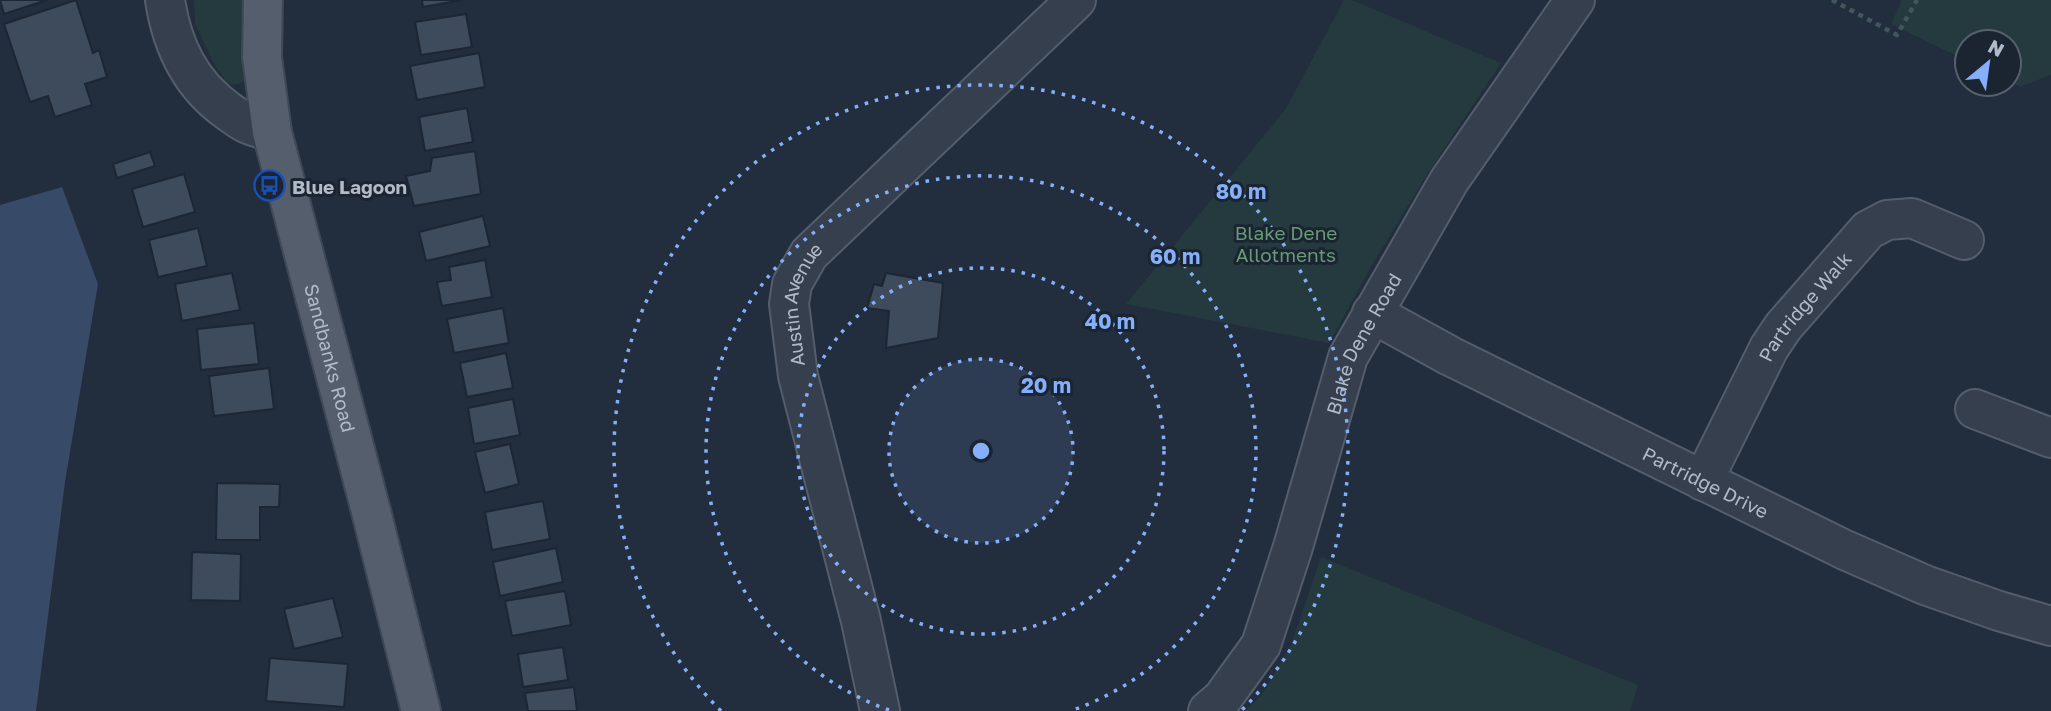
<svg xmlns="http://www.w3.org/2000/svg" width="2051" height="711" viewBox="0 0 2051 711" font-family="'Golos Text',sans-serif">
<rect width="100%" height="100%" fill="#222d3d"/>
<path fill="#243a3e" d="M194 0H244L251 75 240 84 228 85 214 64 195 24Z
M1344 0H1352L1501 63 1428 173 1371 267 1329 343 1126 304 1285 110Z
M1902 0H2051V75L2020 87 2009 81V42H1967V61L1891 24Z
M1321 557 1638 685 1630 711H1245L1261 696 1291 645Z"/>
<path fill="#374a67" d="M62 187 98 284 65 482 36 711H0V205Z"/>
<path fill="#3e4b5c" stroke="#1d2634" stroke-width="2" d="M0 0H47L4 14Z
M76 0 93 53 99 50 107 77 85 84 92 105 55 117 48 96 30 102 4 24Z
M422 0H462L423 7Z
M466 14 472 47 421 55 415 22Z
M479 53 485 87 417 100 410 66Z
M467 108 473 142 425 151 419 117Z
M475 151 481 194 414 206 406 176 430 171 432 158Z
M150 152 155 166 117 178 113 164Z
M184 174 195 212 143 227 132 189Z
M483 216 490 246 426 261 419 232Z
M198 228 207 266 158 277 149 240Z
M485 260 492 297 442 306 437 282 451 280 449 267Z
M232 273 240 310 182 321 175 284Z
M886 273 943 283 938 338 886 348 889 311 867 308 874 284 882 286Z
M503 308 509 343 454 353 447 319Z
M254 323 259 364 201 370 197 329Z
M506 353 513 388 467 397 460 363Z
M269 368 274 409 214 416 209 376Z
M513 399 520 435 474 444 468 408Z
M510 444 519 484 485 493 475 452Z
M217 483 280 484 279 507H260V540H216Z
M543 501 550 539 492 550 485 512Z
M556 548 563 582 500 596 493 562Z
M192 552 241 554 240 601 191 600Z
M565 591 571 625 512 636 505 601Z
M333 598 343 637 294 649 284 609Z
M563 647 568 680 523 687 518 654Z
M270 658 348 664 344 707 266 701Z
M574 687 577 711H528L525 693Z"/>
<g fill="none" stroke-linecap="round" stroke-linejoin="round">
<defs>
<g id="minor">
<path d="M165 0C172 46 190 84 228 111 234 115 240 120 246 123 254 127 264 129 272 132"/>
<path id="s1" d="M1372 313 1450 356 1845 550 1925 585 1999 611 2051 626"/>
<path d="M1975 409 2051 438"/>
<path id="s2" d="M1703 481 1769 348 1783 327 1868 230 1887 220 1912 218 1964 240"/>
<path id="s3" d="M880 711 861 621 798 376 789 304 792 284 809 254 1076 0"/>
<path id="s4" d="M1208 711 1222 699 1261 645 1293 547 1348 357 1449 181 1575 0"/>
</g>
<g id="major">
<path id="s5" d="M263 0 262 57 272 132 371 511 421 711"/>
</g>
</defs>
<use href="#minor" stroke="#545d6b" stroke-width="42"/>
<use href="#major" stroke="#3f4856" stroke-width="42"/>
<path stroke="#42575b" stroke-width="4.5" stroke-dasharray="5 5" stroke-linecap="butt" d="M1832 0 1897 35 1917 0"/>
<use href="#minor" stroke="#363f4d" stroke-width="38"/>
<use href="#major" stroke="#545e6d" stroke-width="38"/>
</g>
<circle cx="981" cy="451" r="92" fill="#85affa" fill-opacity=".12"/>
<g fill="none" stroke="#85affa" stroke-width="3.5" stroke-dasharray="3.5 7">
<circle cx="981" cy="451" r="92"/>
<circle cx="981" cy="451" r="183"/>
<path d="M889 710A275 275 0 1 1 1073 710"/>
<path d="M721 711A367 367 0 1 1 1241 711"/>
</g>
<defs>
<symbol id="bus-ring" viewBox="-11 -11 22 22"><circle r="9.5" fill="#1b2431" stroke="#1a4fb4" stroke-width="1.5"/><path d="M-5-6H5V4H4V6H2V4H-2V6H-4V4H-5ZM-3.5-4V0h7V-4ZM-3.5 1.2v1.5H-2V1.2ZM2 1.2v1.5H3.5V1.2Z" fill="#1a4fb4"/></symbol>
</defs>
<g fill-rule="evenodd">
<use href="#bus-ring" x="252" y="168" width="35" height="35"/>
</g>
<g text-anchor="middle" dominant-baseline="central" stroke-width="6" stroke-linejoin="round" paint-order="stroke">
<g font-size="19" font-weight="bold" fill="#b2bac8" stroke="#1b2431" text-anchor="start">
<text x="292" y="186">Blue Lagoon</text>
</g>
<g font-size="19" fill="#689a75" stroke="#1b2431">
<text x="1286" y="232">Blake Dene<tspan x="1286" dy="22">Allotments</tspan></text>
</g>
<g font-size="19" fill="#b2bac8" stroke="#1b2431">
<text stroke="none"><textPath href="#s3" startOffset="420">Austin Avenue</textPath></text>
<text stroke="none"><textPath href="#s2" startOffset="203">Partridge Walk</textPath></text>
<text stroke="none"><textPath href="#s4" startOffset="404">Blake Dene Road</textPath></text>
<text stroke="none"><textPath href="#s5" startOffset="366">Sandbanks Road</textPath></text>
<text stroke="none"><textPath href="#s1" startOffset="374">Partridge Drive</textPath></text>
</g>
</g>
<circle cx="981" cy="451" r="10" fill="#85affa" stroke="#1b2431" stroke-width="3.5"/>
<g font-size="21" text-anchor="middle" font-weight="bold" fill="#85affa" stroke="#1b2431" stroke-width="6" stroke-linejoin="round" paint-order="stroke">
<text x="1241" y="199">80 m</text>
<text x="1175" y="264">60 m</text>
<text x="1110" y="329">40 m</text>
<text x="1046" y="393">20 m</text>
</g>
<g transform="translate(1988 63) rotate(29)"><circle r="33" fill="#1b2431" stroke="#57606d" stroke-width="2"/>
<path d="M0-5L12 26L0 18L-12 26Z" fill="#85affa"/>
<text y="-10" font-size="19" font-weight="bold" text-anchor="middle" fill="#b2bac8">N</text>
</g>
</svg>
